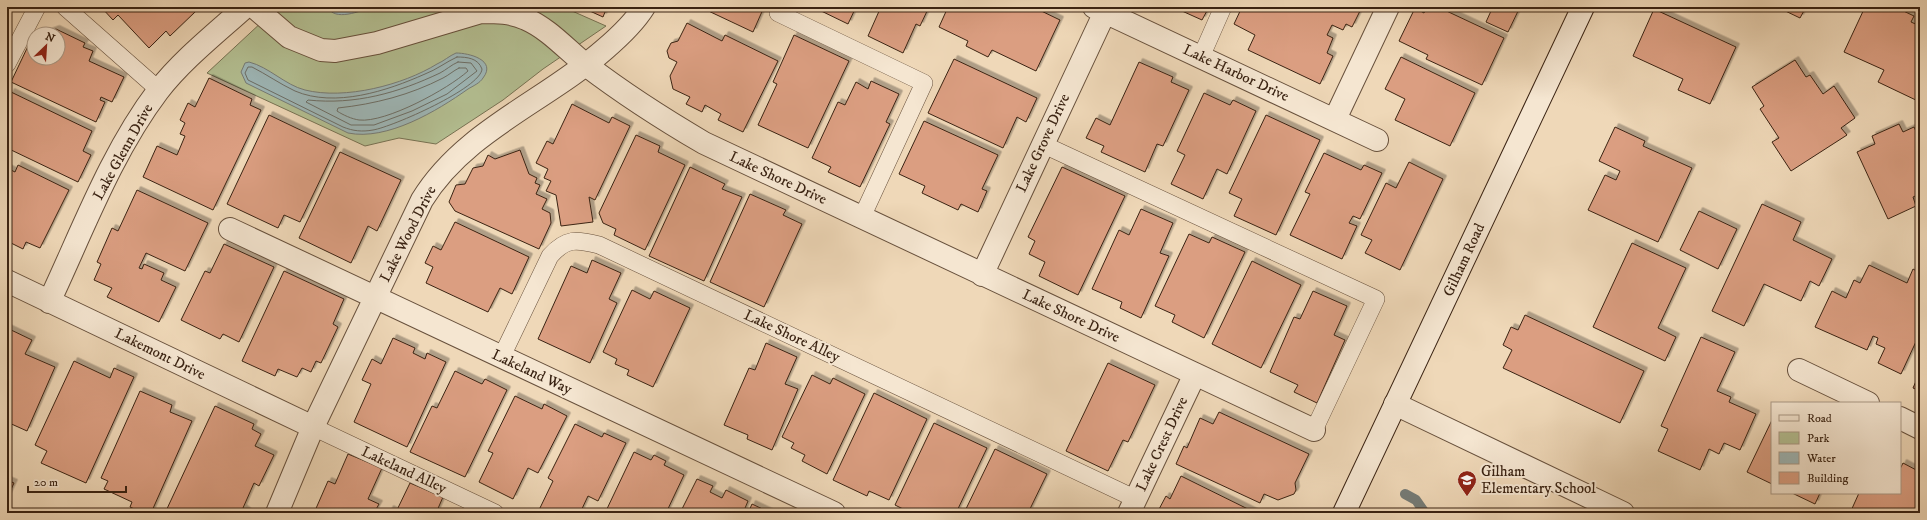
<svg xmlns="http://www.w3.org/2000/svg" width="1927" height="520" viewBox="0 0 1927 520" font-family="'IM FELL DW Pica',serif">
<defs>
<filter id="shadow"><feDropShadow dx="3.5" dy="-3.5" stdDeviation="0" flood-color="#0004"/></filter>
</defs>
<rect width="100%" height="100%" fill="#efd8b8"/>
<filter id="stains"><feTurbulence type="fractalNoise" baseFrequency=".005" numOctaves="4"/><feColorMatrix values="0 0 0 0 .2 0 0 0 0 .09 0 0 0 0 .02 0 0 0 .5 -.17"/></filter>
<radialGradient id="worn" r=".72"><stop offset=".6" stop-color="#630" stop-opacity="0"/><stop offset="1" stop-color="#630" stop-opacity=".3"/></radialGradient>
<path fill="#b4c093" stroke="#777253" d="M278 7H563L606 26 543 69 503 100 436 144 399 138 365 146 207 73Z"/>
<path fill="#9eb8b9" stroke="#767c77" d="M328 7H371C361 11 334 22 328 7Z
M456 53C469 53 497 60 483 78 480 83 473 86 468 89 437 111 387 141 348 133L246 83 241 72 245 63 249 62C269 67 285 85 305 90 345 100 403 85 437 64 444 61 449 56 456 53Z"/>
<g fill="none" stroke-linecap="round" stroke-linejoin="round">
<path stroke="#6c6e66" stroke-width="1" d="M457 57C467 57 478 58 482 69 481 88 392 127 373 130 362 132 353 131 343 127L248 80 245 73 248 67H252C266 74 280 84 295 91 335 108 387 91 425 74 436 70 446 62 457 57Z
M458 62 471 63 477 71 447 94 412 111 374 125H351L306 102 308 100C355 105 398 93 440 73 446 70 451 65 458 62Z
M459 68H466L468 71C448 89 386 123 359 120 352 119 343 115 337 111L338 108C375 104 410 95 443 78 449 75 453 71 459 68Z"/>
<path stroke="#767c77" stroke-width="10" d="M1405 494 1416 500 1425 513"/>
</g>
<path fill="#db9e81" stroke="#3a2313" filter="url(#shadow)" d="M101 7H192L196 11 170 36 166 31 149 48 118 15 113 20Z
M581 7H607L603 17Z
M700 7H764L753 32Z
M813 7H856L848 24Z
M876 7H929L920 26 916 24 903 53 868 36 880 9Z
M948 7H1033L1060 20 1036 71 992 50 988 57 966 46 968 41 939 27Z
M1183 7H1209L1202 20 1182 11Z
M1242 7H1362L1352 27 1346 24 1343 30 1332 25 1327 35 1333 38 1327 53 1333 56 1320 84 1248 50 1255 35 1234 24Z
M1427 7H1438L1504 38 1482 85 1426 59 1428 55 1399 41 1415 8 1424 13Z
M1483 7H1520L1508 32 1486 22 1491 11Z
M1777 7H1806L1800 18Z
M1865 7H1895L1914 16 1911 22 1920 26V102L1878 82 1884 70 1844 52Z
M1654 9 1736 47 1710 104 1678 90 1683 79 1633 56Z
M687 23 722 41 725 35 778 61 743 132 718 120 721 114 705 105 702 112 686 104 690 97 673 89 670 76 677 62 669 58 667 51 671 43 678 41Z
M56 29 85 43 83 47 93 51 89 61 124 77 112 102 101 97 100 100 105 102 96 122 11 82 29 44 34 46V58H58V34H42Z
M794 35 849 61 808 148 758 125 777 84 773 82Z
M1401 57 1475 93 1450 146 1395 120 1405 99 1385 89Z
M954 59 1037 98 1026 122 1017 117 1003 148 928 113Z
M1795 60 1806 77 1810 75 1823 94 1834 86 1855 118 1841 128 1847 135 1791 171 1772 142 1779 138 1760 109 1764 106 1752 87Z
M1139 62 1173 77 1171 82 1189 90 1163 146 1157 144 1145 172 1101 152 1104 146 1086 138 1096 118 1110 125Z
M209 78 252 99 250 105 261 110 213 210 143 177 157 146 177 155 185 136 180 134 185 123 180 120 188 103 195 107Z
M871 81 899 94 886 122 890 124 860 187 828 172 831 167 812 158 838 102 845 105 856 82 868 89Z
M11 92 92 131 83 151 91 155 78 182 7 148V100Z
M1204 93 1230 105 1233 100 1256 111 1227 174 1217 169 1203 199 1171 184 1185 155 1177 151Z
M572 104 609 123 612 117 630 126 595 200 589 197 593 222 561 226 556 195 546 191 551 181 544 178 548 169 536 163 547 141 553 144Z
M269 115 336 147 300 222 284 215 278 228 227 204Z
M1266 115 1320 140 1276 235 1234 216 1242 199 1229 193Z
M924 121 998 155 982 189 987 191 978 212 961 204 958 210 922 193 925 186 899 174Z
M1899 124 1903 132 1914 127 1920 140V194L1913 197 1916 206 1888 219 1857 152 1875 144 1872 136Z
M1615 127 1645 141 1643 146 1692 168 1658 242 1588 210 1605 175 1616 180 1620 171 1599 161Z
M636 135 660 146 658 152 685 165 645 250 614 235 616 229 603 223 599 213Z
M520 150 529 174 537 178 535 183 540 185 536 194 547 199 542 209 550 213 551 223 539 249 455 211 449 202 456 185 465 184 473 168 483 166 488 155 495 159Z
M340 152 401 180 377 231 368 226 351 263 299 238Z
M1324 153 1361 170 1364 165 1382 173 1360 219 1353 216 1349 223 1357 226 1342 259 1290 235 1310 194 1305 192Z
M1409 162 1443 179 1400 270 1365 253 1372 240 1361 235 1386 183 1396 188Z
M18 165 69 190 40 248 26 242 23 249 7 241V168L15 172Z
M690 167 725 184 722 189 742 197 704 281 649 256Z
M1062 167 1125 196 1078 295 1039 276 1045 262 1029 254 1035 241 1028 237Z
M137 190 208 223 185 271 146 253 139 268 142 269 144 264 164 273 161 280 176 287 159 322 107 297 112 288 94 280 101 264 97 262 112 228 118 231Z
M750 194 786 210 783 215 802 224 764 307 710 282Z
M1762 204 1801 222 1793 240 1832 259 1819 286 1810 281 1801 301 1764 284 1744 326 1712 311Z
M1141 209 1173 223 1160 253 1169 256 1141 318 1120 308 1122 302 1092 289 1119 230 1129 235Z
M1699 211 1737 229 1718 269 1680 250Z
M455 222 529 257 512 294 500 288 488 312 426 283 433 267 425 263 433 246 441 250Z
M1189 234 1209 243 1212 237 1245 252 1204 338 1172 322 1175 315 1155 306Z
M1632 243 1686 268 1658 328 1676 337 1665 361 1593 327Z
M224 244 274 267 239 342 223 334 220 339 181 320 205 271 210 273Z
M592 260 621 273 609 299 617 303 590 363 538 339 571 266 587 273Z
M1252 261 1301 285 1261 368 1212 344Z
M1869 265 1907 283 1913 269 1920 273V333L1901 374 1878 363 1885 348 1876 344 1878 338 1873 336 1867 350 1815 327 1832 291 1846 298 1854 280 1860 283Z
M284 271 344 299 333 324 338 327 321 363 316 361 311 372 302 368 297 377 278 369 275 376 242 361Z
M632 290 650 299 654 291 690 308 653 387 627 375 629 370 615 364 617 359 603 352Z
M1313 291 1347 306 1334 335 1345 340 1317 403 1294 392 1298 385 1270 372 1294 317 1300 319Z
M1525 315 1644 371 1620 423 1503 368 1512 350 1503 345 1511 327 1518 330Z
M7 328 32 340 25 354 55 367 27 431 7 422Z
M1701 337 1735 352 1717 391 1731 397 1729 402 1756 414 1740 450 1724 443 1719 454 1709 449 1700 470 1658 451 1668 429 1661 426Z
M393 338 415 348 413 353 425 359 427 353 446 362 407 447 354 422 371 384 362 380 372 359 381 364Z
M766 343 797 357 785 384 798 389 772 450 747 439 748 435 724 425 749 368 755 370Z
M74 361 110 378 114 368 134 377 86 483 41 463 47 451 35 445Z
M1108 363 1155 385 1128 442 1123 440 1108 471 1066 451Z
M455 371 482 384 485 379 507 390 465 477 410 452 432 406 437 408Z
M1920 372V391L1913 388Z
M812 375 830 384 833 378 865 394 827 474 802 461 805 455 791 448 794 443 782 437Z
M140 391 172 405 170 412 192 421 151 513H143L130 507 132 502 104 489 108 481 101 478Z
M874 393 927 419 889 500 869 491 867 496 833 480Z
M515 396 542 409 544 404 567 416 538 473 528 468 513 499 479 482 493 453 488 451Z
M215 406 254 424 252 429 261 434 255 446 274 455 259 486 254 483 243 508 249 513H165Z
M1219 412 1309 454 1295 483 1296 490 1294 494 1278 500 1264 494 1260 503 1176 464 1184 446 1187 448 1200 418 1213 424Z
M1772 420V484L1747 472Z
M934 423 987 448 956 513H911L895 505Z
M575 424 602 437 604 433 626 443 598 501 588 496 580 513H544L539 510 553 481 548 478Z
M995 449 1047 474 1028 513H964Z
M634 452 651 460 654 455 666 461 664 465 684 475 666 513H605Z
M348 454 382 468 368 499 379 504 374 513H314L328 481 335 484Z
M1903 463 1920 472V513H1850L1859 493H1900V469Z
M1181 476 1256 513H1157L1166 496 1170 499Z
M697 479 713 486 710 492 722 498 726 490 748 501 743 513H680Z
M7 480 14 483 7 498Z
M410 483 443 497 436 513H388L390 509 396 512Z
M1792 493H1820L1815 504Z
M752 504 771 513H748Z"/>
<g fill="none" stroke-linecap="round" stroke-linejoin="round">
<defs>
<path id="lane" d="M65 7 159 90
M781 7 778 13 924 83 862 217
M1201 57 1223 7
M7 64 37 7
M1042 144 1376 299 1314 430
M501 358 550 256C566 238 576 239 599 245L1136 499
M313 427 495 513"/>
<path id="street" d="M254 7 289 37 321 50 335 51 377 43 481 12C497 12 511 12 526 19 549 29 567 50 586 65 624 94 663 119 704 143L1314 430
M1094 7 1377 140
M1335 119 1388 7
M230 229 834 513
M982 275 1105 12
M7 281 313 427
M49 302C82 232 111 153 158 91 182 60 215 34 245 7
M1799 370 1868 403
M1395 404 1623 513
M1900 418 1920 428
M277 513 313 427 422 200C464 131 546 101 605 49 619 37 634 23 644 7
M1129 513 1195 374"/>
<path id="secondary" d="M1344 513 1583 7"/>
</defs>
<use href="#lane" stroke="#67503c" stroke-width="18"/>
<use href="#street" stroke="#67503c" stroke-width="24"/>
<use href="#secondary" stroke="#3a2313" stroke-width="24"/>
<use href="#lane" stroke="#f5e6d1" stroke-width="17"/>
<use href="#street" stroke="#f5e6d1" stroke-width="22"/>
<use href="#secondary" stroke="#f5e6d1" stroke-width="22"/>
</g>
<defs>
<symbol id="school-pin" viewBox="-11 -11 22 30"><path d="M0 17L-7.5 6A9.5 9.5 0 1 1 7.5 6Z" fill="#8f2418" stroke="#f5e6d1"/><path d="M0-5L7-2L0 1L-7-2ZM-4 1L0 2.5L4 1V4Q0 6-4 4Z" fill="#fff"/></symbol>
</defs>
<g fill-rule="evenodd">
<use href="#school-pin" x="1456" y="469" width="22" height="30"/>
</g>
<g text-anchor="middle" dominant-baseline="central" stroke-width="4" stroke-linejoin="round" paint-order="stroke">
<g font-size="15" fill="#3a2313" stroke="#f5e6d1">
<text transform="translate(1236 73) rotate(25)">Lake Harbor Drive</text>
<text transform="translate(1043 143) rotate(-65)">Lake Grove Drive</text>
<text transform="translate(123 152) rotate(-61)">Lake Glenn Drive</text>
<text transform="translate(778 178) rotate(25)">Lake Shore Drive</text>
<text transform="translate(408 234) rotate(-63)">Lake Wood Drive</text>
<text transform="translate(1464 260) rotate(-65)">Gilham Road</text>
<text transform="translate(1071 316) rotate(25)">Lake Shore Drive</text>
<text transform="translate(792 336) rotate(25)">Lake Shore Alley</text>
<text transform="translate(160 354) rotate(26)">Lakemont Drive</text>
<text transform="translate(532 372) rotate(25)">Lakeland Way</text>
<text transform="translate(1162 444) rotate(-65)">Lake Crest Drive</text>
<text transform="translate(404 470) rotate(25)">Lakeland Alley</text>
</g>
<g font-size="15" fill="#3a2313" stroke="#f5e6d1" text-anchor="start">
<text x="1481" y="471">Gilham<tspan x="1481" dy="17">Elementary School</tspan></text>
</g>
</g>
<rect width="1927" height="520" fill="none" stroke="#efd8b8" stroke-width="24"/>
<rect x="8" y="8" width="1911" height="504" fill="none" stroke="#3a2313" stroke-width="2"/>
<rect x="12" y="12" width="1903" height="496" fill="none" stroke="#3a2313"/>
<rect x="1771" y="402" width="130" height="92" fill="#f5e6d1" stroke="#aa9885"/>
<rect x="1779" y="415" width="20" height="6" fill="#f5e6d1" stroke="#aa9885"/>
<text x="1807" y="422" font-size="12" fill="#3a2313">Road</text>
<rect x="1779" y="432" width="20" height="12" fill="#b4c093" stroke="#aa9885"/>
<text x="1807" y="442" font-size="12" fill="#3a2313">Park</text>
<rect x="1779" y="452" width="20" height="12" fill="#9eb8b9" stroke="#aa9885"/>
<text x="1807" y="462" font-size="12" fill="#3a2313">Water</text>
<rect x="1779" y="472" width="20" height="12" fill="#db9e81" stroke="#aa9885"/>
<text x="1807" y="482" font-size="12" fill="#3a2313">Building</text>
<g transform="translate(46 46) rotate(25)"><circle r="19" fill="#f5e6d1" stroke="#aa9885"/>
<path d="M0-3L7 15L0 10L-7 15Z" fill="#8f2418"/>
<text y="-6" font-size="11" font-weight="bold" text-anchor="middle" fill="#3a2313">N</text>
</g>
<path d="M28 486v6h98v-6" fill="none" stroke="#3a2313" stroke-width="2"/>
<text x="34" y="486" font-size="12" fill="#3a2313" stroke="#f5e6d1" stroke-width="3" paint-order="stroke">20 m</text>
<rect width="100%" height="100%" filter="url(#stains)"/>
<rect width="100%" height="100%" fill="url(#worn)"/>
</svg>
